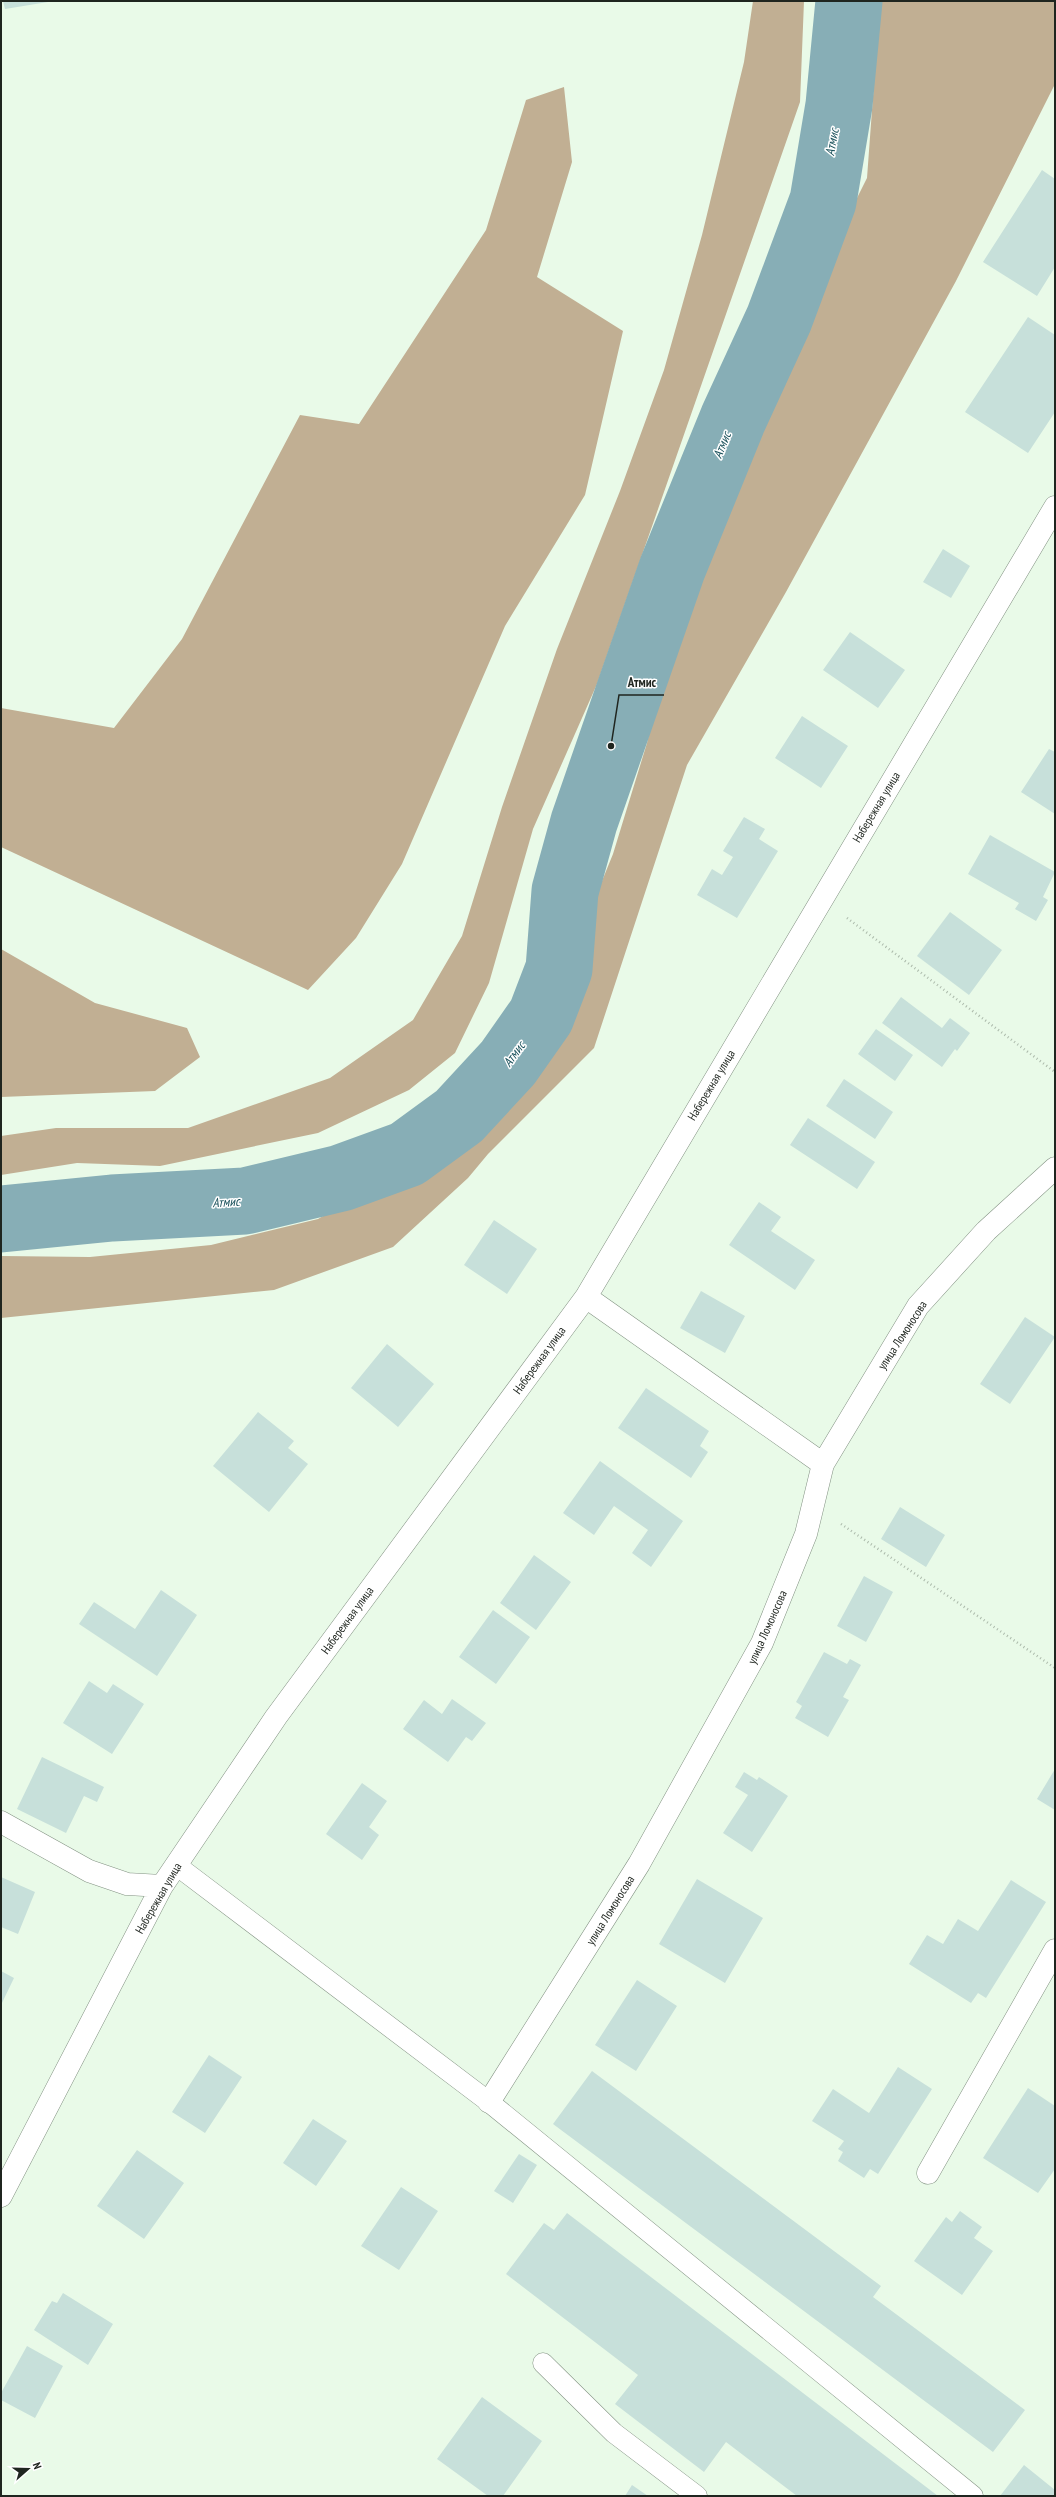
<svg xmlns="http://www.w3.org/2000/svg" width="1056" height="2497" viewBox="0 0 1056 2497" font-family="'PT Sans Narrow',sans-serif">
<rect width="100%" height="100%" fill="#e9fae8"/>
<path fill="#c1af93" d="M753 1H804L800 102 597 684 533 829 489 983 455 1053 409 1090 318 1133 160 1166 77 1163 1 1175V1136L56 1128H188L330 1078 413 1020 462 936 502 807 557 649 620 491 664 370 702 235 744 62Z
M880 1H1055V84L956 281 786 592 687 765 594 1048 488 1154 468 1178 393 1247 274 1290 1 1318V1256L90 1257 211 1245 318 1219 414 1163 468 1122 518 1070 575 998 582 930 613 854 647 743 674 624 720 496 817 278 867 178Z
M564 87 572 162 537 277 623 331 585 495 505 626 402 864 356 938 308 990 1 847V708L114 728 182 639 300 415 359 424 486 230 526 100Z
M1 949 95 1003 187 1028 200 1057 155 1091 1 1097Z"/>
<g fill="none" stroke-linecap="round" stroke-linejoin="round">
<path stroke="#87aeb6" stroke-width="67" d="M1 1219 112 1208 245 1201 341 1178 407 1154 459 1116 508 1063 541 1016 559 969 565 891 584 822 672 569 733 419 779 319 823 201 839 105 849 1"/>
</g>
<path fill="#c7e0da" d="M3 1H48V2L5 9Z
M1042 170 1055 179V267L1037 296 983 262Z
M1028 317 1055 335V412L1028 453 965 412Z
M943 549 970 566 951 598 923 582Z
M850 632 905 670 878 708 823 670Z
M802 716 848 746 821 788 775 758Z
M1049 749 1055 752V814L1021 792Z
M744 817 765 829 759 839 778 851 737 918 697 895 712 869 722 875 733 857 723 851Z
M990 835 1055 872 1043 897 1048 900 1036 921 1015 909 1019 903 968 874Z
M950 912 1002 950 969 995 917 956Z
M901 997 942 1028 950 1018 970 1033 957 1051 955 1049 942 1067 882 1023Z
M876 1029 913 1055 895 1081 858 1054Z
M844 1079 893 1112 875 1139 826 1106Z
M808 1118 875 1162 857 1189 790 1145Z
M759 1202 781 1217 771 1231 815 1260 795 1290 729 1245Z
M494 1220 537 1249 507 1294 464 1265Z
M701 1291 745 1316 725 1353 680 1328Z
M1025 1317 1055 1337 1010 1404 980 1384Z
M387 1344 434 1384 398 1427 351 1388Z
M646 1388 709 1431 700 1446 708 1452 691 1478 618 1428Z
M258 1412 294 1441 288 1448 308 1464 269 1512 213 1466Z
M600 1461 683 1521 651 1567 632 1553 648 1530 614 1506 594 1535 563 1513Z
M900 1507 945 1535 926 1567 881 1539Z
M534 1555 571 1582 536 1630 500 1603Z
M864 1576 893 1592 866 1642 837 1626Z
M161 1590 197 1615 157 1676 79 1624 94 1602 135 1629Z
M493 1610 530 1637 496 1684 459 1657Z
M824 1652 847 1664 850 1659 861 1665 843 1697 849 1700 828 1737 795 1718 802 1706 796 1702Z
M89 1681 107 1693 113 1684 144 1704 112 1754 63 1723Z
M452 1699 486 1723 472 1741 466 1737 448 1762 403 1729 424 1700 442 1714Z
M42 1757 104 1787 97 1802 84 1796 66 1833 17 1809Z
M1055 1769V1810L1037 1799Z
M744 1772 757 1780 759 1777 788 1796 752 1852 723 1833 748 1795 735 1787Z
M362 1783 387 1801 369 1827 379 1835 362 1860 326 1834Z
M1 1877 35 1892 18 1934 1 1927Z
M697 1879 763 1918 725 1983 659 1944Z
M1011 1880 1046 1902 986 1998 978 1993 971 2003 909 1964 927 1935 943 1944 958 1919 978 1931Z
M1 1971 14 1978 1 2005Z
M637 1980 677 2006 636 2071 595 2045Z
M209 2055 242 2077 205 2133 172 2112Z
M898 2067 932 2089 878 2174 870 2169 864 2178 838 2161 843 2152 838 2149 844 2141 812 2121 833 2089 869 2113Z
M592 2071 881 2286 873 2297 1025 2410 993 2452 553 2124Z
M1028 2088 1055 2106V2169L1038 2193 983 2158Z
M313 2119 347 2141 316 2186 283 2163Z
M137 2150 184 2183 144 2239 97 2206Z
M519 2154 537 2165 513 2203 494 2191Z
M401 2187 438 2211 399 2270 361 2246Z
M960 2211 982 2227 974 2238 993 2251 962 2295 914 2261 946 2217 952 2222Z
M567 2213 938 2496H797L726 2442 704 2472 615 2404 638 2375 506 2274 544 2223 554 2230Z
M63 2293 113 2324 88 2365 34 2330 52 2301 57 2303Z
M27 2346 63 2366 35 2418 1 2400V2393Z
M482 2397 542 2441 503 2496H488L437 2459Z
M1024 2465 1055 2490V2496H1000Z
M632 2485 648 2496H625Z"/>
<g fill="none" stroke-linecap="round" stroke-linejoin="round">
<defs>
<path id="service" d="M176 1865 489 2102 973 2496
M543 2363 614 2433 697 2496"/>
<path id="minor" d="M586 1297 823 1464
M1 1822 89 1871 127 1884 162 1886
M489 2102 639 1864 762 1643 806 1534 823 1464 918 1306 986 1231 1055 1168
M928 2173 1055 1950
M1 2196 162 1886 276 1717 586 1297 1055 507"/>
</defs>
<use href="#service" stroke="#839283" stroke-width="21"/>
<use href="#minor" stroke="#839283" stroke-width="23"/>
<path stroke="#acbaab" stroke-width="2.5" stroke-dasharray="1 3" stroke-linecap="butt" d="M847 918 1055 1072
M841 1524 1055 1668"/>
<use href="#service" stroke="#fff" stroke-width="20"/>
<use href="#minor" stroke="#fff" stroke-width="22"/>
</g>
<g text-anchor="middle" dominant-baseline="central" stroke-width="3" stroke-linejoin="round" paint-order="stroke">
<g font-size="12" fill="#1f251f" stroke="#fff">
<text transform="translate(876 807) rotate(-59)">Набережная улица</text>
<text transform="translate(711 1085) rotate(-59)">Набережная улица</text>
<text transform="translate(902 1335) rotate(-57)">улица Ломоносова</text>
<text transform="translate(539 1360) rotate(-54)">Набережная улица</text>
<text transform="translate(347 1620) rotate(-54)">Набережная улица</text>
<text transform="translate(767 1627) rotate(-66)">улица Ломоносова</text>
<text transform="translate(158 1898) rotate(-60)">Набережная улица</text>
<text transform="translate(610 1910) rotate(-58)">улица Ломоносова</text>
</g>
<g font-size="13" font-style="italic" fill="#1a515b" stroke="#fff">
<text transform="translate(832 142) rotate(-80)">Атмис</text>
<text transform="translate(722 445) rotate(-68)">Атмис</text>
<text transform="translate(514 1054) rotate(-54)">Атмис</text>
<text transform="translate(226 1202) rotate(-3)">Атмис</text>
</g>
</g>
<path fill="none" stroke="#1f251f" stroke-width="1.5" d="M611 746L619 695H664"/>
<circle fill="#1f251f" stroke="#fff" stroke-width="1.5" cx="611" cy="746" r="4"/>
<g font-size="13" text-anchor="middle" font-weight="bold" fill="#1f251f" stroke="#fff" stroke-width="3" stroke-linejoin="round" paint-order="stroke">
<text x="642" y="687">Атмис</text>
</g>
<rect width="1056" height="2497" fill="none" stroke="#1f251f" stroke-width="4"/>
<g transform="translate(28 2469) rotate(70)" stroke="#ffffff" stroke-width="3" paint-order="stroke">
<path d="M0-3L7 15L0 10L-7 15Z" fill="#1f251f"/>
<text y="-6" font-size="11" font-weight="bold" text-anchor="middle" fill="#1f251f">N</text>
</g>
</svg>
